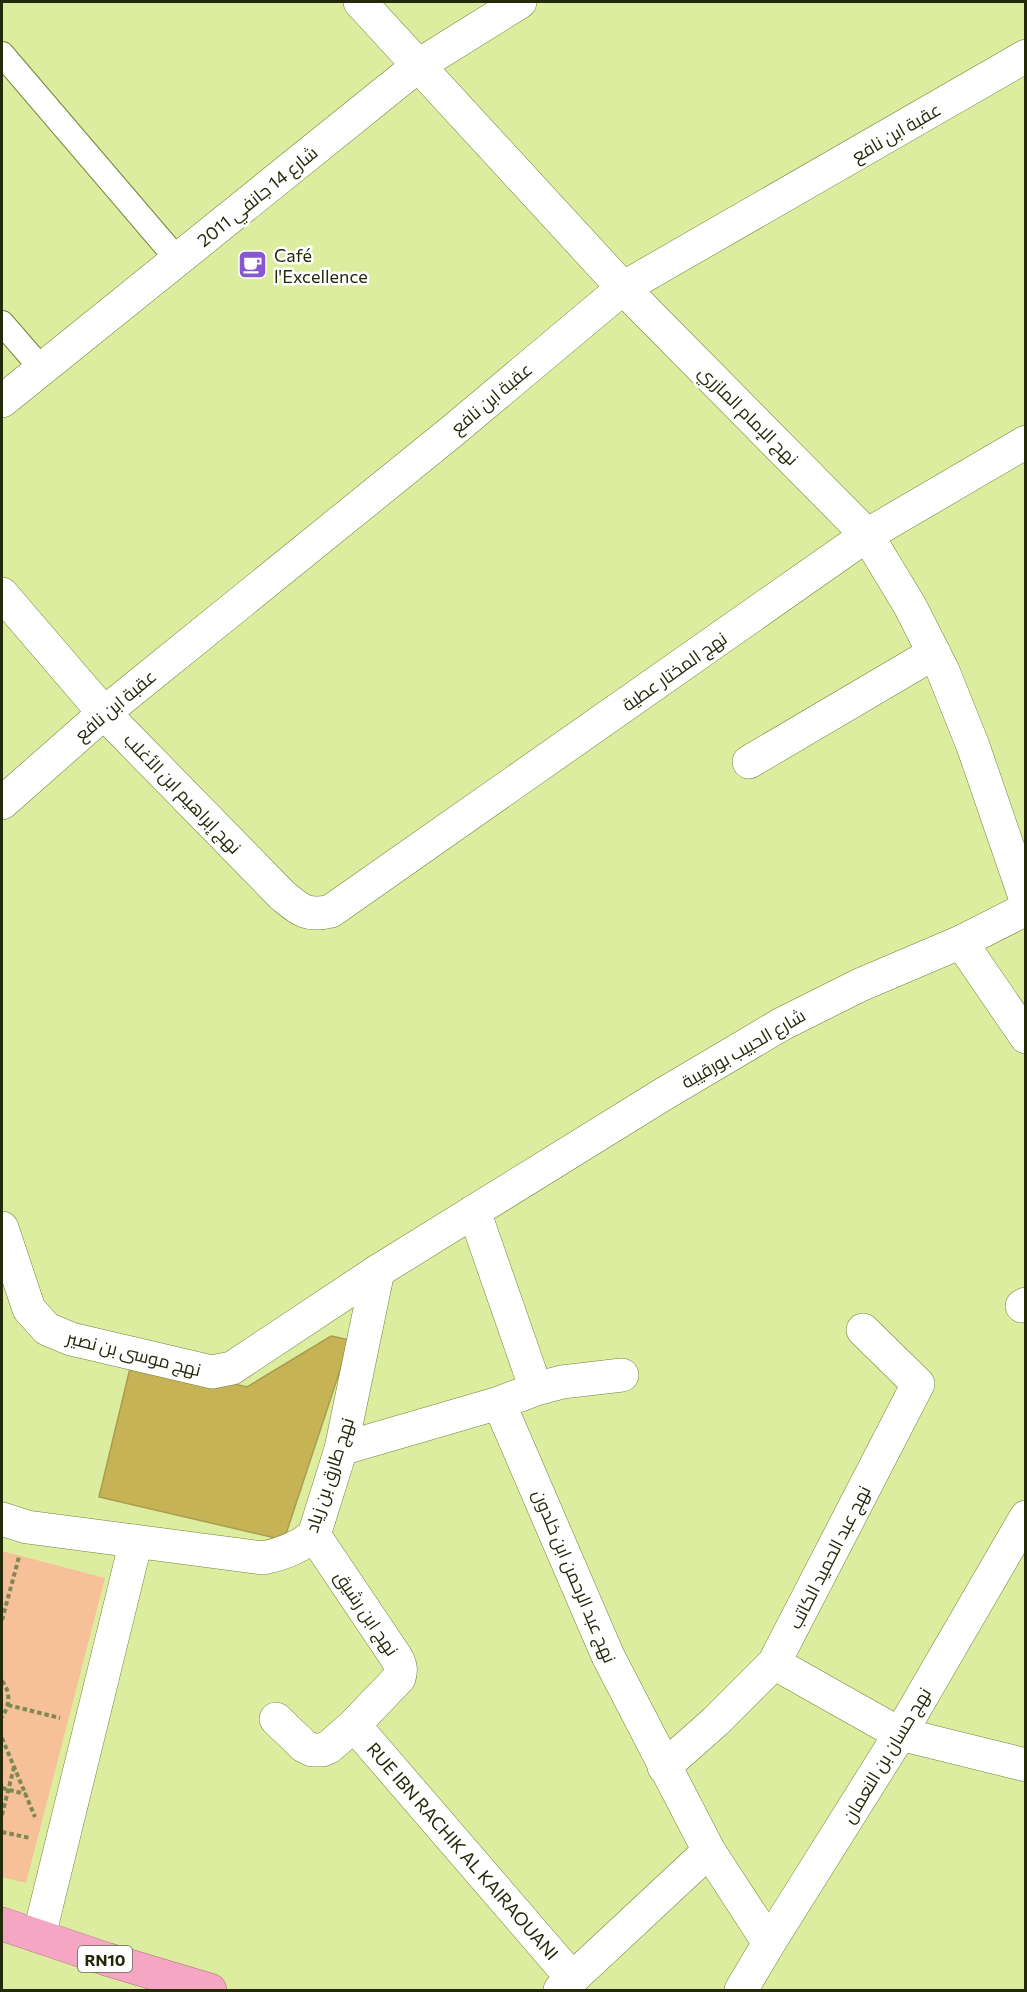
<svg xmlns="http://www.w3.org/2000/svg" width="1027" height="1992" viewBox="0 0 1027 1992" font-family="Commissioner,Cairo,sans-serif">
<rect width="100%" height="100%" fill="#ddeda0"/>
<path fill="#f6c098" d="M2 1551 105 1578 26 1883 2 1877Z"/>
<path fill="#c5b356" stroke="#ab9c4e" stroke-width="1.5" d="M331 1336 350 1340 284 1540 99 1497 132 1360 247 1387Z"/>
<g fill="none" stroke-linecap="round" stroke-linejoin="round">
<defs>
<path id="pedestrian" d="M2 54 178 260
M2 323 42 369"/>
<path id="minor" d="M2 401 419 65
M2 594 104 713 282 895C300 910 307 917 331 911L867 535 1026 442
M749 762 934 653
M2 803 104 713 450 433 623 288 1026 56
M961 942 1026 1037
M474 1211 536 1389 499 1403 608 1656 709 1851 769 1943
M2 1228 29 1309 47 1329 71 1339 212 1372 232 1368 378 1271
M1022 1306 1026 1304
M536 1389 562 1382 622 1375
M341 1449 499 1403
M774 1663 900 1734 1026 1765
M276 1719 304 1746 312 1750H322L329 1747 354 1725 399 1678C402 1669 400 1664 396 1657L314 1535
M354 1725 572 1978
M664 1767 716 1721 774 1663 918 1384 863 1330
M560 1990 709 1851
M741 1990 769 1943 900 1734 1026 1517"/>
<path id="tertiary" d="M360 2 623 288 867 535 910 606 943 671 973 746 1026 900
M419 65 520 2
M2 1519 27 1527 263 1558C283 1554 299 1548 314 1535L341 1449 378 1271 662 1095 782 1024 860 985 961 942 1026 909
M39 1936 136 1541"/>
<path id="trunk" d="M2 1924 106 1959 210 1990"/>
</defs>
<use href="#pedestrian" stroke="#748237" stroke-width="26"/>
<use href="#minor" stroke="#748237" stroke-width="34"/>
<use href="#tertiary" stroke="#748237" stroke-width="34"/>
<use href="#trunk" stroke="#aa6c77" stroke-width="34"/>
<path stroke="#7d8852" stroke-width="4" stroke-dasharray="4.5 3" stroke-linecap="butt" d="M2 1620 19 1557
M2 1681C11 1692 10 1705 2 1717
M8 1705 60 1718
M2 1738 35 1817
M2 1788 25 1794
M2 1815 14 1767
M2 1832 30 1838"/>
<use href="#pedestrian" stroke="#fff" stroke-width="24"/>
<use href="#minor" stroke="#fff" stroke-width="33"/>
<use href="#tertiary" stroke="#fff" stroke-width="33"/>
<use href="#trunk" stroke="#f4a6c2" stroke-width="33"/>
</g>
<defs>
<symbol id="cafe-square" viewBox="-11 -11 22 22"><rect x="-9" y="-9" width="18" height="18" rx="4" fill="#8657d0" stroke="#fff"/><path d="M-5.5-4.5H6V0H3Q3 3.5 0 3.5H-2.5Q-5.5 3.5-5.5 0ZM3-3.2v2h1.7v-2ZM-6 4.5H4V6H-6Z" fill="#fff"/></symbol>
</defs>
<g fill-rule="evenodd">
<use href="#cafe-square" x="236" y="248" width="33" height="33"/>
</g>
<g text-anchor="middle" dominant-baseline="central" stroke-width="5" stroke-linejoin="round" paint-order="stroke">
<rect fill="#fff" stroke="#656953" stroke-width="1.5" x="78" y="1946" width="54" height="26" rx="4.5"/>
<g font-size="16" font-weight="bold" fill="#232909">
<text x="105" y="1959">RN10</text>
</g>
<g font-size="18" fill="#232909" stroke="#fff">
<text transform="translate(896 132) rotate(-30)">عقبة ابن نافع</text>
<text transform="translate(257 196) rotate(-39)">شارع 14 جانفي 2011</text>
<text transform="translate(491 398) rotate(-40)">عقبة ابن نافع</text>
<text transform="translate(749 415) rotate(45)">نهج الإمام المازري</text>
<text transform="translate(674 671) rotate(-35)">نهج المختار عطية</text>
<text transform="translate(115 705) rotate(-40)">عقبة ابن نافع</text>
<text transform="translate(183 793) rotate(46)">نهج إبراهيم ابن الأغلب</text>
<text transform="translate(743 1048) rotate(-30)">شارع الحبيب بورقيبة</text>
<text transform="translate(134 1353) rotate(14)">نهج موسى بن نصير</text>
<text transform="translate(329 1475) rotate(-72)">نهج طارق بن زياد</text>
<text transform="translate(829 1557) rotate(-63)">نهج عبد الحميد الكاتب</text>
<text transform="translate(575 1576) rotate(67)">نهج عبد الرحمن ابن خلدون</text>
<text transform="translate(367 1613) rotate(56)">نهج ابن رشيق</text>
<text transform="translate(886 1755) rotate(-59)">نهج حسان بن النعمان</text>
<text transform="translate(463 1851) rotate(49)">RUE IBN RACHIK AL KAIRAOUANI</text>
</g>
<g font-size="18" fill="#232909" stroke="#fff" text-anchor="start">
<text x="274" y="255">Café<tspan x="274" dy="21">l'Excellence</tspan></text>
</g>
</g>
<rect width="1027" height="1992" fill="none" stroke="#232909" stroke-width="6"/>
</svg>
